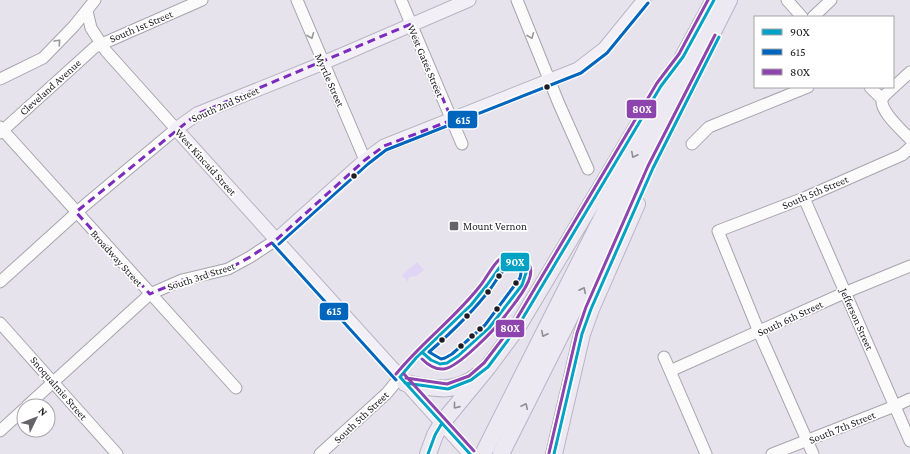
<svg xmlns="http://www.w3.org/2000/svg" width="910" height="454" viewBox="0 0 910 454" font-family="'Crimson Pro',serif">
<rect width="100%" height="100%" fill="#e6e3ed"/>
<path fill="#e1d5f6" d="M417 262 424 270 416 276 409 277 408 282 402 275Z"/>
<g fill="none" stroke-linecap="round" stroke-linejoin="round">
<defs>
<path id="minor" d="M297 0 365 160
M401 0 462 144
M517 0 559 104 588 169
M787 0 802 17
M813 17 831 0
M0 79 43 58 74 26 95 0
M870 87 882 99C880 112 902 130 910 139
M882 99 885 95 910 72
M0 127 236 388
M0 133 95 47 202 0
M692 144 709 127 808 87
M804 198 910 441
M0 282 85 205 176 129 106 51 91 28 87 11
M0 323 117 454
M664 357 706 454
M670 371 844 293 910 266
M27 406 150 294 182 280 228 269 250 257 276 240
M0 431 24 409
M320 454 387 393 400 377
M772 454 895 406 910 399
M813 454 759 332 718 231 804 198 902 155 910 148"/>
<path id="major" d="M469 0 316 66 197 114 176 129 470 454
M276 240 365 160 384 146 578 69 604 49 644 0"/>
<path id="highway" d="M405 383C434 388 452 395 477 376
M428 454 435 435 442 423 488 367 517 328 640 122
M483 454 683 57 714 0
M501 454 729 0
M554 454 582 334 591 309 637 204"/>
</defs>
<use href="#minor" stroke="#a6a4ac" stroke-width="13"/>
<use href="#major" stroke="#b9b4c2" stroke-width="15"/>
<use href="#highway" stroke="#b9b4c2" stroke-width="18"/>
<use href="#minor" stroke="#fbfbfc" stroke-width="11"/>
<use href="#major" stroke="#f2f0f6" stroke-width="13"/>
<use href="#highway" stroke="#ede9f3" stroke-width="16"/>
<defs>
<path id="bus-1" d="M400 377 416 358 471 305 487 285 502 264 511 261 520 263 523 265 526 273 522 285 489 328 458 356 447 363 440 364 431 360 423 353
M400 377 470 454
M405 383 448 389 471 380 488 367 517 328 661 86 683 57 714 0
M428 454 435 435 442 423
M554 454 582 334 591 309 653 168 719 37"/>
<path id="bus-2" d="M272 243 396 380
M279 244 368 164 386 150 581 73 607 53 648 3
M512 266 519 269 521 273 520 278 485 325 452 354 445 358 441 359 429 352C452 332 473 312 491 288 497 280 502 268 512 266Z"/>
<path id="bus-3" d="M396 374C422 342 455 318 480 286 485 280 494 263 500 259 506 256 514 255 521 258 547 269 514 303 505 316 496 328 459 367 444 369 435 370 428 365 422 359
M404 374 474 451
M406 378 447 384 469 376 484 363 513 325 657 83 679 54 708 0
M549 453 577 333 586 307 648 166 715 35"/>
</defs>
<use href="#bus-1" stroke="#fff" stroke-width="6"/>
<use href="#bus-2" stroke="#fff" stroke-width="6"/>
<use href="#bus-3" stroke="#fff" stroke-width="6"/>
<use href="#bus-1" stroke="#02a2c5" stroke-width="3"/>
<use href="#bus-2" stroke="#0065bd" stroke-width="3"/>
<use href="#bus-3" stroke="#8e44ad" stroke-width="3"/>
</g>
<defs><path id="oneway-chevron" d="M-2-3.5L2.5 0L-2 3.5" fill="none" stroke-width="1.6" stroke-linecap="round" stroke-linejoin="round"/></defs>
<g stroke="#98979a">
<use href="#oneway-chevron" transform="translate(311 36) rotate(68)"/>
<use href="#oneway-chevron" transform="translate(531 36) rotate(68)"/>
<use href="#oneway-chevron" transform="translate(58 42) rotate(-47)"/>
</g>
<g stroke="#908d95">
<use href="#oneway-chevron" transform="translate(634 155) rotate(117)"/>
<use href="#oneway-chevron" transform="translate(583 290) rotate(-64)"/>
<use href="#oneway-chevron" transform="translate(544 334) rotate(117)"/>
<use href="#oneway-chevron" transform="translate(456 406) rotate(129)"/>
<use href="#oneway-chevron" transform="translate(525 406) rotate(-64)"/>
</g>
<path fill="none" stroke="#7b2cbf" stroke-width="3" stroke-dasharray="8 5" stroke-linejoin="round" d="M411 24 452 120 384 146 365 160 276 240 250 257 228 269 182 280 150 294 76 212 197 114Z"/>
<g fill="#1f1d23" stroke="#fff" stroke-width="1.5">
<circle cx="547" cy="87" r="3.5"/>
<circle cx="354" cy="176" r="3.5"/>
<circle cx="499" cy="276" r="3.5"/>
<circle cx="516" cy="283" r="3.5"/>
<circle cx="488" cy="292" r="3.5"/>
<circle cx="497" cy="309" r="3.5"/>
<circle cx="467" cy="316" r="3.5"/>
<circle cx="480" cy="329" r="3.5"/>
<circle cx="472" cy="336" r="3.5"/>
<circle cx="442" cy="340" r="3.5"/>
<circle cx="461" cy="346" r="3.5"/>
</g>
<rect fill="#65626a" stroke="#fff" stroke-width="1.5" x="449" y="221" width="10" height="10" rx="2"/>
<g text-anchor="middle" dominant-baseline="central" stroke-width="3.5" stroke-linejoin="round" paint-order="stroke">
<g font-size="11" fill="#1f1d23" stroke="#fff">
<text transform="translate(141 26) rotate(-23)">South 1st Street</text>
<text transform="translate(426 61) rotate(67)">West Gates Street</text>
<text transform="translate(330 80) rotate(66)">Myrtle Street</text>
<text transform="translate(50 87) rotate(-42)">Cleveland Avenue</text>
<text transform="translate(225 104) rotate(-24)">South 2nd Street</text>
<text transform="translate(206 162) rotate(48)">West Kincaid Street</text>
<text transform="translate(815 192) rotate(-23)">South 5th Street</text>
<text transform="translate(117 258) rotate(48)">Broadway Street</text>
<text transform="translate(201 276) rotate(-18)">South 3rd Street</text>
<text transform="translate(790 318) rotate(-25)">South 6th Street</text>
<text transform="translate(857 319) rotate(66)">Jefferson Street</text>
<text transform="translate(59 388) rotate(49)">Snoqualmie Street</text>
<text transform="translate(361 417) rotate(-43)">South 5th Street</text>
<text transform="translate(842 427) rotate(-22)">South 7th Street</text>
</g>
<g font-size="11" fill="#1f1d23" stroke="#fff" text-anchor="start">
<text x="463" y="226">Mount Vernon</text>
</g>
</g>
<g stroke="#fff" stroke-width="1.5">
<rect x="626" y="99" width="31" height="20" rx="4" fill="#8e44ad"/>
<rect x="447" y="110" width="31" height="19" rx="4" fill="#0065bd"/>
<rect x="500" y="252" width="30" height="20" rx="4" fill="#02a2c5"/>
<rect x="319" y="302" width="30" height="19" rx="4" fill="#0065bd"/>
<rect x="495" y="319" width="30" height="19" rx="4" fill="#8e44ad"/>
</g>
<g font-size="11" text-anchor="middle" font-weight="bold" fill="#fff">
<text x="642" y="113">80X</text>
<text x="463" y="124">615</text>
<text x="515" y="266">90X</text>
<text x="334" y="315">615</text>
<text x="510" y="332">80X</text>
</g>
<rect x="754" y="16" width="140" height="72" fill="#ffffff" stroke="#a5a5a7"/>
<rect x="762" y="29" width="20" height="6" fill="#02a2c5" stroke="#a5a5a7"/>
<text x="790" y="36" font-size="12" fill="#1f1d23">90X</text>
<rect x="762" y="49" width="20" height="6" fill="#0065bd" stroke="#a5a5a7"/>
<text x="790" y="56" font-size="12" fill="#1f1d23">615</text>
<rect x="762" y="69" width="20" height="6" fill="#8e44ad" stroke="#a5a5a7"/>
<text x="790" y="76" font-size="12" fill="#1f1d23">80X</text>
<g transform="translate(36 418) rotate(47)"><circle r="19" fill="#ffffff" stroke="#a5a5a7"/>
<path d="M0-3L7 15L0 10L-7 15Z" fill="#65626a"/>
<text y="-6" font-size="11" font-weight="bold" text-anchor="middle" fill="#1f1d23">N</text>
</g>
</svg>
